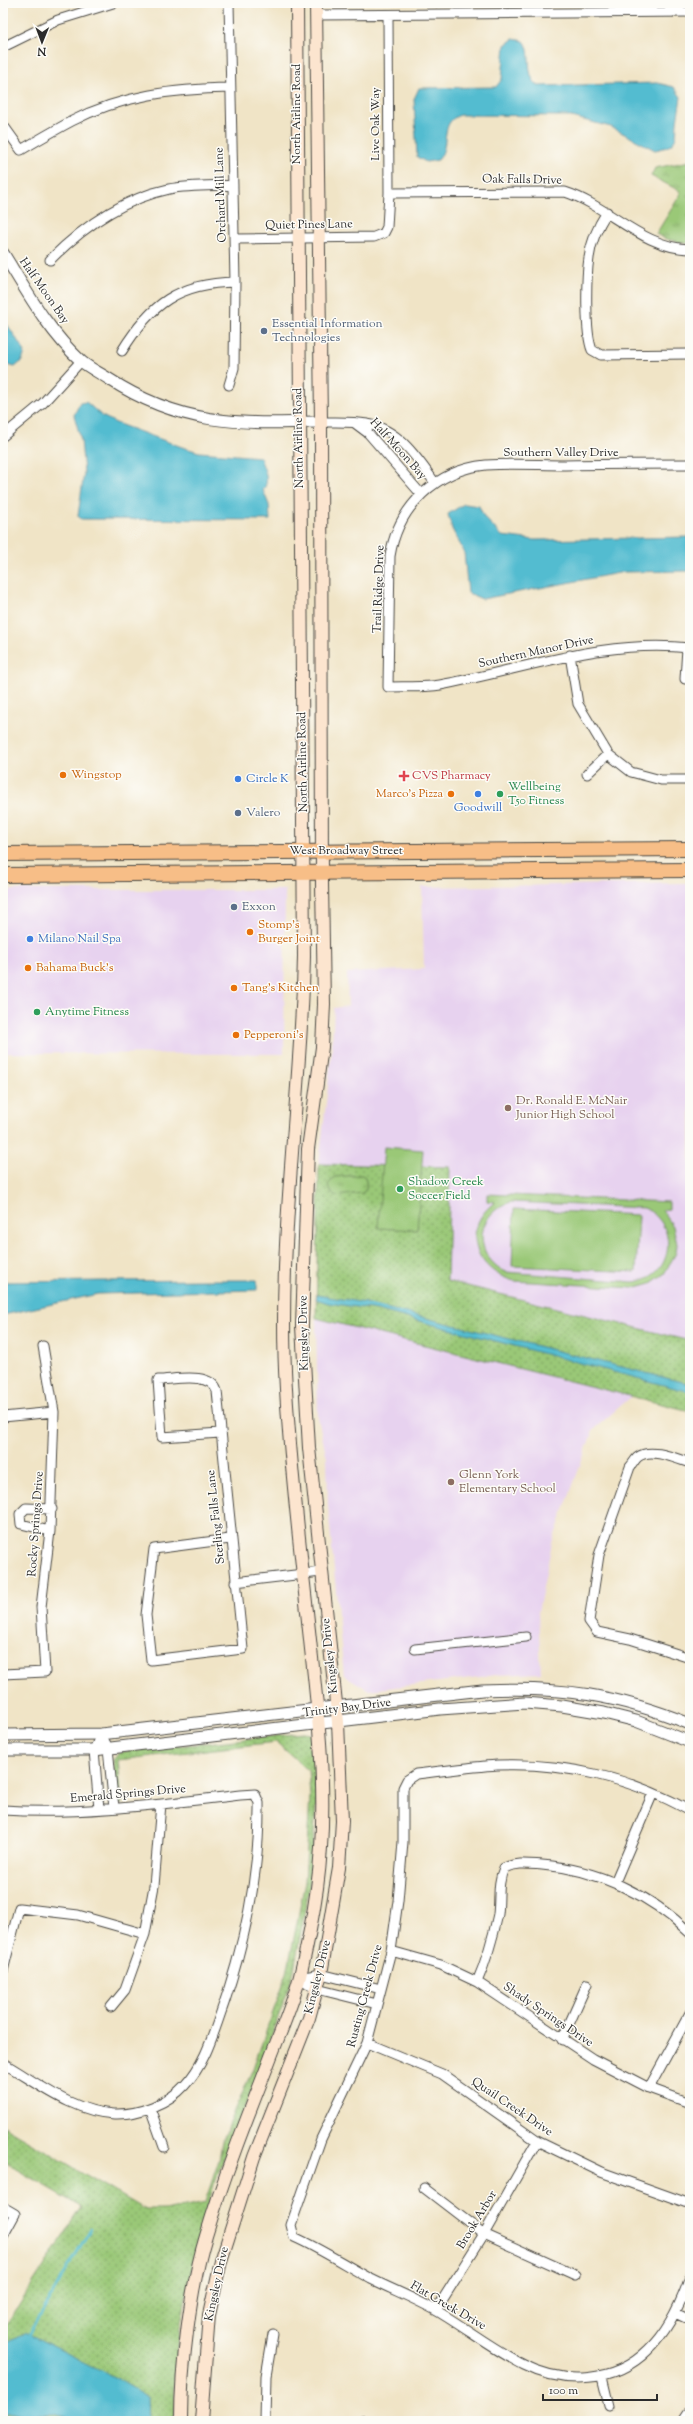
<svg xmlns="http://www.w3.org/2000/svg" width="693" height="2424" viewBox="0 0 693 2424" font-family="'Sorts Mill Goudy',serif">
<defs>
<pattern id="grass-dots" width="8" height="8" patternUnits="userSpaceOnUse"><rect width="8" height="8" fill="#9ac877"/><path d="M2 2h.1M6 6h.1" fill="none" stroke="#7ea362" stroke-width="1.8" stroke-linecap="round"/></pattern>
<pattern id="park-tufts" width="24" height="20" patternUnits="userSpaceOnUse"><rect width="24" height="20" fill="#9ac877"/><path d="M3 7l-1-3M5 7V3M7 7l1-3M15 17l-1-3M17 17v-4M19 17l1-3" fill="none" stroke="#7ea362"/></pattern>
</defs>
<rect width="100%" height="100%" fill="#fdfcf7"/>
<filter id="ink" filterUnits="userSpaceOnUse"><feTurbulence type="fractalNoise" baseFrequency=".025" numOctaves="2"/><feDisplacementMap in="SourceGraphic" scale="8" xChannelSelector="R" yChannelSelector="G"/><feConvolveMatrix kernelMatrix="1 2 1 2 8 2 1 2 1" color-interpolation-filters="sRGB"/></filter>
<filter id="wash" filterUnits="userSpaceOnUse"><feTurbulence type="fractalNoise" baseFrequency=".012" numOctaves="4" result="noise"/><feDisplacementMap in="SourceGraphic" scale="16" xChannelSelector="R" yChannelSelector="G"/><feGaussianBlur stdDeviation="0.9" result="paint"/><feColorMatrix in="noise" values="0 0 0 0 0 0 0 0 0 0 0 0 0 0 0 0 0 1.4 0 .05"/><feComposite in="paint" operator="in"/></filter>
<g filter="url(#wash)">
<rect width="100%" height="100%" fill="#f0e4c6"/>
<path fill="#e7d2ef" d="M690 883V1342L447 1281 450 1167 319 1164 332 1051 334 1008 348 1006 347 973 424 969 422 887Z
M3 890H285L284 1054 3 1053Z
M316 1318 632 1396 593 1430 552 1543 538 1612 541 1673 497 1675 369 1690 344 1675 328 1506 327 1458 318 1418Z"/>
<path fill="url(#grass-dots)" stroke="#627a51" d="M319 1164 450 1167 447 1281 690 1341V1411L316 1318Z
M304 1733 311 1734 317 1794 310 1883 293 1975 260 2069 215 2181 198 2241 180 2328 174 2386V2421H3V2326L7 2324 82 2207 3 2161V2126L146 2210H164L205 2202 219 2160 222 2142 253 2068 287 1973 305 1882 310 1796 308 1770 276 1742 118 1760 122 1804H117L113 1760 120 1752Z"/>
<path fill="url(#park-tufts)" stroke="#627a51" d="M690 161V244H689L666 239 656 234 680 195V191L651 176 655 168Z
M362 1175 365 1177 367 1186 363 1193 336 1196 329 1190 328 1185 334 1177Z"/>
<path fill="#9ac877" stroke="#627a51" fill-rule="evenodd" d="M384 1147 423 1150 417 1230 378 1228Z
M487 1194 669 1202V1209L662 1210 673 1226 677 1244 676 1253 664 1274 651 1283 633 1288 514 1281C474 1270 460 1228 495 1202L487 1201ZM511 1202 644 1208C680 1224 674 1278 633 1282L506 1272C473 1256 474 1214 511 1202Z
M514 1209 639 1215 636 1272 512 1266Z"/>
<path fill="#53bcd0" stroke="#3f747e" d="M513 39 524 41C534 53 523 75 539 86L657 83 674 87 681 97C680 104 679 109 678 116 674 135 683 145 655 150L611 127 568 116 460 115C438 123 451 146 438 160L426 162 417 157 414 99 419 88 496 87 502 79 505 45Z
M3 318 25 352 22 361 15 367 3 364Z
M86 402 102 416 116 423 182 447 199 452 260 457C263 468 271 480 263 490L269 505 270 520 81 519 78 516 84 473 81 440 74 415 80 403Z
M464 504 479 506 484 517 502 536 535 540 690 537V571L624 572 482 599 468 593 464 552 452 529 448 514Z
M206 1280H257V1290L98 1294 3 1315V1282Z
M317 1295 366 1303 690 1384V1392L377 1310 328 1303 316 1299Z
M27 2333 114 2377 148 2397 149 2421H82L53 2414H3V2345Z"/>
<g fill="none" stroke-linecap="round" stroke-linejoin="round">
<path stroke="#53bcd0" stroke-width="2.5" d="M28 2337 91 2228"/>
</g>
</g>
<g filter="url(#ink)">
<g fill="none" stroke-linecap="round" stroke-linejoin="round">
<defs>
<path id="minor" d="M317 15 690 12
M3 47 58 20 113 3
M3 125 21 150C38 140 55 130 72 121 122 95 175 89 230 88
M389 193 565 192C609 206 642 248 690 249
M607 212C598 226 591 241 589 258 586 278 585 333 592 350L601 355 690 354
M235 239 374 237 384 233 387 227 389 193 388 15
M50 260C84 226 122 199 169 189 190 185 212 186 233 185
M122 351C151 304 178 283 235 282
M229 385 234 368 235 282 229 3
M321 422C336 422 352 421 367 424 399 429 418 459 435 483
M356 424 368 433 421 494
M3 436 43 403 81 361
M690 464C648 464 607 464 565 465 539 465 512 463 486 465 436 470 398 507 390 556L388 687C405 686 424 688 440 685 523 670 604 638 690 648
M570 655 578 704 608 754 587 774
M685 679 687 648
M608 754 631 772 661 780H690
M3 1417 54 1412
M220 1433 162 1437 158 1380C174 1380 210 1371 217 1391L243 1649 151 1660 146 1615 154 1549 230 1539
M690 1463C677 1459 651 1447 638 1457 635 1459 633 1464 630 1467L599 1555 589 1621 597 1632 630 1639 690 1658
M50 1531 21 1524 20 1514 26 1508 52 1509
M235 1582 321 1572
M415 1649 526 1637
M3 1674 45 1672 41 1607 50 1531 54 1412 43 1346
M101 1734 108 1748 114 1808
M99 1809 94 1750 101 1734
M3 1810C82 1815 162 1804 240 1795L255 1794 259 1803C260 1877 243 1951 218 2021 210 2044 202 2067 185 2085 169 2103 139 2115 114 2114 73 2112 38 2083 3 2063
M690 1811C632 1778 564 1762 497 1765 470 1767 443 1771 416 1774L407 1780 403 1788V1842L398 1901 391 1951 367 2043 321 2139 291 2225 294 2237C321 2249 345 2265 371 2279 393 2290 416 2299 437 2311 466 2328 494 2350 524 2365 564 2385 615 2383 648 2350 668 2331 681 2303 690 2277
M615 1882 653 1793
M391 1951 441 1965 477 1982 593 2059 649 2088 690 2103
M3 1971 19 1908 78 1915 145 1934
M299 1978 321 1974 381 1989
M299 1978 317 1989 377 2004
M477 1982C487 1959 493 1938 498 1914 500 1898 497 1883 504 1868 517 1862 528 1864 542 1865 597 1869 651 1895 690 1933
M111 2007 125 1990 145 1934 154 1886 161 1804
M562 2040 587 1984
M367 2043 442 2074 537 2141 601 2172 690 2204
M649 2088 690 2013
M150 2108 164 2147
M424 2188 484 2234 575 2275
M3 2207 15 2214 3 2236
M436 2310 484 2234 537 2141
M675 2313 690 2320
M602 2377 609 2406
M265 2421 266 2376 273 2334
M362 2421H365"/>
<path id="tertiary" d="M3 253C26 290 48 331 81 361 89 368 100 373 109 379 181 426 239 424 321 422
M3 1735 101 1734 482 1690C560 1686 618 1695 690 1724
M3 1750H94L440 1709 525 1703 562 1706 604 1713 636 1721 690 1742
M684 2421 690 2412"/>
<path id="secondary" d="M181 2421C181 2367 190 2288 206 2236 223 2179 245 2123 267 2067 278 2037 292 2007 300 1976 307 1947 313 1917 317 1888 328 1809 320 1728 311 1649 302 1563 291 1476 286 1389 277 1244 301 1101 304 956L297 3
M201 2421 209 2315 221 2261 254 2157 309 2018 321 1974 339 1868 342 1821 338 1722 309 1448 302 1326 308 1149 322 1047 324 1004 322 884 321 422 316 3"/>
<path id="primary" d="M3 854 690 849
M3 875 690 870"/>
</defs>
<use href="#minor" stroke="#494742" stroke-width="11"/>
<use href="#tertiary" stroke="#494742" stroke-width="13"/>
<use href="#secondary" stroke="#494742" stroke-width="14"/>
<use href="#primary" stroke="#494742" stroke-width="16"/>
<use href="#minor" stroke="#fff" stroke-width="9"/>
<use href="#tertiary" stroke="#fff" stroke-width="11"/>
<use href="#secondary" stroke="#fce5cf" stroke-width="12"/>
<use href="#primary" stroke="#f7be87" stroke-width="14"/>
</g>
</g>
<g fill="#5c6f8a" stroke="#fdfcf7" stroke-width="1.5">
<circle cx="264" cy="331" r="4"/>
<circle cx="238" cy="813" r="4"/>
<circle cx="234" cy="907" r="4"/>
</g>
<g fill="#e8710a" stroke="#fdfcf7" stroke-width="1.5">
<circle cx="63" cy="775" r="4"/>
<circle cx="451" cy="794" r="4"/>
<circle cx="250" cy="932" r="4"/>
<circle cx="28" cy="968" r="4"/>
<circle cx="234" cy="988" r="4"/>
<circle cx="236" cy="1035" r="4"/>
</g>
<path fill="#e0444e" stroke="#fdfcf7" stroke-width="1.5" d="M402 770h4v4h4v4h-4v4h-4v-4h-4v-4h4z"/>
<g fill="#3f7fe0" stroke="#fdfcf7" stroke-width="1.5">
<circle cx="238" cy="779" r="4"/>
<circle cx="478" cy="794" r="4"/>
<circle cx="30" cy="939" r="4"/>
</g>
<g fill="#2e9e5b" stroke="#fdfcf7" stroke-width="1.5">
<circle cx="500" cy="794" r="4"/>
<circle cx="37" cy="1012" r="4"/>
<circle cx="400" cy="1189" r="4"/>
</g>
<g fill="#8d6e63" stroke="#fdfcf7" stroke-width="1.5">
<circle cx="508" cy="1108" r="4"/>
<circle cx="451" cy="1482" r="4"/>
</g>
<g text-anchor="middle" dominant-baseline="central" stroke-width="3" stroke-linejoin="round" paint-order="stroke">
<g font-size="12" fill="#2b2b2b" stroke="#fdfcf7">
<text transform="translate(297 114) rotate(-90)">North Airline Road</text>
<text transform="translate(376 124) rotate(-90)">Live Oak Way</text>
<text transform="translate(522 180) rotate(1)">Oak Falls Drive</text>
<text transform="translate(221 195) rotate(-92)">Orchard Mill Lane</text>
<text transform="translate(309 225) rotate(-1)">Quiet Pines Lane</text>
<text transform="translate(44 291) rotate(55)">Half Moon Bay</text>
<text transform="translate(299 438) rotate(-91)">North Airline Road</text>
<text transform="translate(398 449) rotate(48)">Half Moon Bay</text>
<text x="561" y="453">Southern Valley Drive</text>
<text transform="translate(379 589) rotate(-88)">Trail Ridge Drive</text>
<text transform="translate(536 652) rotate(-12)">Southern Manor Drive</text>
<text transform="translate(303 762) rotate(-91)">North Airline Road</text>
<text x="346" y="851">West Broadway Street</text>
<text transform="translate(304 1333) rotate(-91)">Kingsley Drive</text>
<text transform="translate(216 1517) rotate(-96)">Sterling Falls Lane</text>
<text transform="translate(36 1524) rotate(-86)">Rocky Springs Drive</text>
<text transform="translate(330 1656) rotate(-96)">Kingsley Drive</text>
<text transform="translate(347 1708) rotate(-7)">Trinity Bay Drive</text>
<text transform="translate(128 1794) rotate(-5)">Emerald Springs Drive</text>
<text transform="translate(318 1977) rotate(-76)">Kingsley Drive</text>
<text transform="translate(365 1996) rotate(-75)">Rusting Creek Drive</text>
<text transform="translate(548 2015) rotate(34)">Shady Springs Drive</text>
<text transform="translate(512 2107) rotate(34)">Quail Creek Drive</text>
<text transform="translate(477 2220) rotate(-59)">Brook Arbor</text>
<text transform="translate(217 2284) rotate(-78)">Kingsley Drive</text>
<text transform="translate(448 2306) rotate(30)">Flat Creek Drive</text>
</g>
<g font-size="12" fill="#4e5e75" stroke="#fdfcf7" text-anchor="start">
<text x="272" y="324">Essential Information<tspan x="272" dy="14">Technologies</tspan></text>
<text x="246" y="813">Valero</text>
<text x="242" y="907">Exxon</text>
</g>
<g font-size="12" fill="#c56008" stroke="#fdfcf7" text-anchor="start">
<text x="71" y="775">Wingstop</text>
<text x="443" y="794" text-anchor="end">Marco's Pizza</text>
<text x="258" y="925">Stomp's<tspan x="258" dy="14">Burger Joint</tspan></text>
<text x="36" y="968">Bahama Buck's</text>
<text x="242" y="988">Tang's Kitchen</text>
<text x="244" y="1035">Pepperoni's</text>
</g>
<g font-size="12" fill="#be3a42" stroke="#fdfcf7" text-anchor="start">
<text x="412" y="776">CVS Pharmacy</text>
</g>
<g font-size="12" fill="#366cbe" stroke="#fdfcf7" text-anchor="start">
<text x="246" y="779">Circle K</text>
<text x="478" y="808" text-anchor="middle">Goodwill</text>
<text x="38" y="939">Milano Nail Spa</text>
</g>
<g font-size="12" fill="#27864d" stroke="#fdfcf7" text-anchor="start">
<text x="508" y="787">Wellbeing<tspan x="508" dy="14">T50 Fitness</tspan></text>
<text x="45" y="1012">Anytime Fitness</text>
<text x="408" y="1182">Shadow Creek<tspan x="408" dy="14">Soccer Field</tspan></text>
</g>
<g font-size="12" fill="#785e54" stroke="#fdfcf7" text-anchor="start">
<text x="516" y="1101">Dr. Ronald E. McNair<tspan x="516" dy="14">Junior High School</tspan></text>
<text x="459" y="1475">Glenn York<tspan x="459" dy="14">Elementary School</tspan></text>
</g>
</g>
<rect width="693" height="2424" fill="none" stroke="#fdfcf7" stroke-width="16"/>
<g transform="translate(42 42) rotate(181)" stroke="#fdfcf7" stroke-width="3" paint-order="stroke">
<path d="M0-3L7 15L0 10L-7 15Z" fill="#2b2b2b"/>
<text y="-6" font-size="11" font-weight="bold" text-anchor="middle" fill="#2b2b2b">N</text>
</g>
<path d="M543 2394v6h114v-6" fill="none" stroke="#2b2b2b" stroke-width="2"/>
<text x="549" y="2394" font-size="12" fill="#2b2b2b" stroke="#fdfcf7" stroke-width="3" paint-order="stroke">100 m</text>
</svg>
